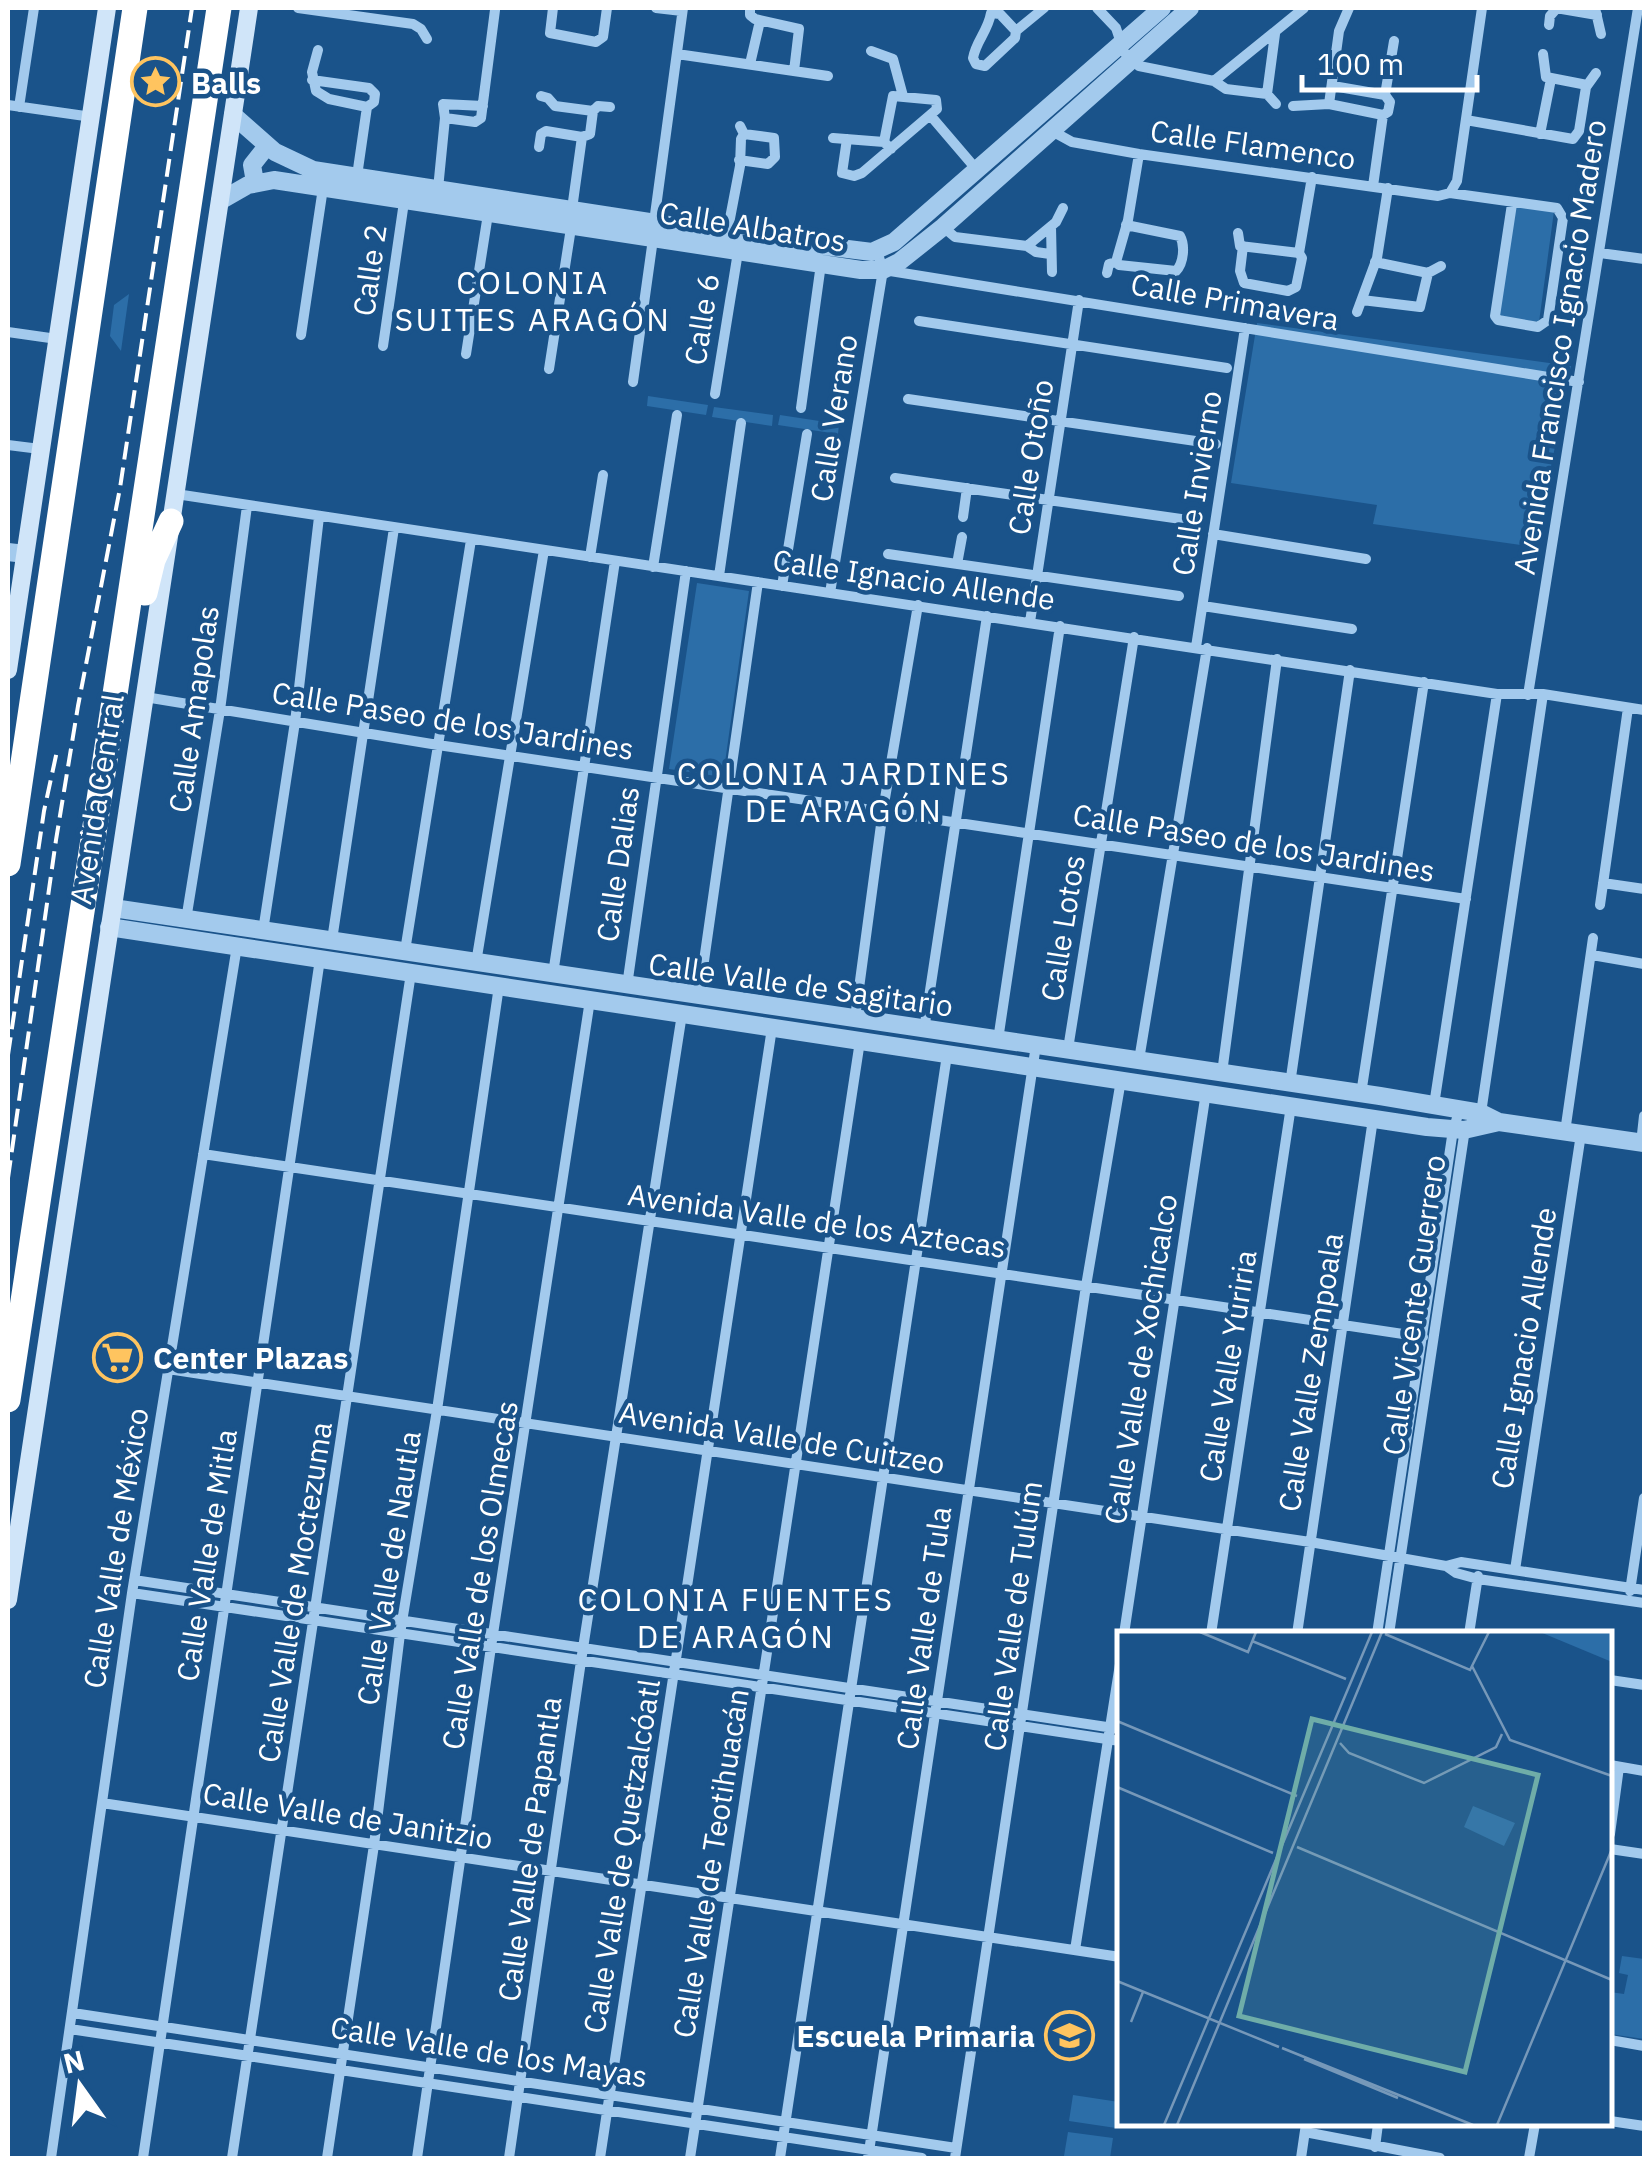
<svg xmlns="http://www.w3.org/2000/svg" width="1652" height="2166" viewBox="0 0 1652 2166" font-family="'IBM Plex Sans',sans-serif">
<rect width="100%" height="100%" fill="#1a538a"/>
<path fill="#2c6ea8" d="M1511 205 1554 211 1539 322 1496 316Z
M129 294 121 351 110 336 114 305Z
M1257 323 1571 366 1535 547 1373 524 1377 505 1231 483Z
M648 396 708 405 706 415 647 406Z
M714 407 773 415 772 426 712 417Z
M780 415 839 424 838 434 778 425Z
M697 583 749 591 723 777 669 769Z
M1622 1956 1644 1959V2039L1610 2034V1992L1624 1994 1628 1975 1619 1973Z
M1073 2095 1119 2102 1116 2128 1069 2121Z
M1068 2132 1113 2138 1110 2158 1064 2156Z"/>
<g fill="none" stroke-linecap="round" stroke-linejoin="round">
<path stroke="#a3caed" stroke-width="10" d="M298 8 413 24 421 29 427 39
M553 8 550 33 596 42 603 37 607 8
M656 8 682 11
M750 8V15L755 19 799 29 794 71
M1097 8 1116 28 1124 52 1139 66 1214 81 1226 89 1267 94 1276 104
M1556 8 1597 15
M1595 8 1601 34
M1549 25 1550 16 1557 8
M1016 31 1000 14 991 13C988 31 976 41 973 58L976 64 985 66 1015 38 1016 31 1044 8
M318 50 312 72 316 91 329 99 367 107
M871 51 893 59 903 96
M677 54 828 76
M1543 54 1546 77 1587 85
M750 64 760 21
M312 80 369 88 375 94 374 102 367 107 357 176
M1214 81 1304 8
M1267 94 1275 34
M1385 95 1394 41
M541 96 548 98 555 106
M1329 104 1339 31 1349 8
M8 105 92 117
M555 106 593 111 598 106 610 107
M1293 106 1329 104 1383 115 1388 112 1390 102 1385 95 1333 86
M19 107 34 8
M930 115 977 170
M445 118 475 122 481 118 495 10
M1466 120 1573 139 1579 131 1586 87 1596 73
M1052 131 1072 142 1139 154 1438 196 1450 193 1557 208 1563 218 1548 320 1538 327 1498 320 1495 316 1512 204
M1540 134 1551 79
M833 138 884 142
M847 139 842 173 854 176 862 173 930 115 937 109 936 100 893 96 884 142 891 149
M539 147 541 134 546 131 582 137
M739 160 768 164 775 157 774 138 744 134
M1373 186 1383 115
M438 189 445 118 443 104 483 106
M1450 193 1457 181 1482 8
M572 209 582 137 590 134 593 111
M654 222 683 8
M1126 225 1180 236C1185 245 1184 263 1176 271
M943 227 955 237 1027 246 1036 252 1050 254
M1051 227 1052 272
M1238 233 1240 246 1299 253
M727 234 740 166 741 139 744 134 740 126
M1027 246 1056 222 1063 208
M1243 246 1240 271 1244 283 1288 291 1296 287 1302 258 1299 253 1312 177
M1600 253 1644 259
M1116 262 1128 220 1139 154
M1375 262 1428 273 1441 266
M884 270 1579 382
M1107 273 1109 264 1116 262 1119 265 1176 271
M1362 300 1420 307 1428 273
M1357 312 1377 258 1388 188
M919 321 1227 368
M8 332 57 339
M301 335 323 188
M383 346 404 202
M466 354 488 214
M549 369 571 228
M633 382 653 239
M715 394 738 252
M908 399 1216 444
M801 408 821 264
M8 445 40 449
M895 478 1195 521
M176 494 1497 694H1543L1644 710
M963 517 967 488
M1213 534 1366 559
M888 554 1179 596
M590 557 603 475
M957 564 962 537
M653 567 677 415
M719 576 741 423
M782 586 807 434
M830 593 883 270 877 251
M1203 606 1352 629
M1030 622 1079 300
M1196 647 1245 328
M1528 695 1638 8
M145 697 438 745 1466 899
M1603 883 1644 889
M1600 905 1628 708
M186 920 220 710 247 506
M263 931 295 722 319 517
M332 940 394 528
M405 951 471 540
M1592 955 1644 964
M476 963 544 550
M553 974 615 561
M627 986 686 571
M699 996 758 582
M855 1018 883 810 918 605
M924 1030 987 616
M998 1040 1060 626
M1068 1049 1134 637
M1139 1060 1207 648
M1222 1073 1277 659
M1290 1084 1350 670
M1361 1094 1424 682
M1434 1105 1497 694
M1477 1117 1481 1113 1543 694
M1565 1132 1593 938
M1641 1143 1644 1116
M203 1154 1423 1337
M168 1369 1310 1542 1446 1566 1456 1573 1478 1579 1644 1603
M1446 1566 1461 1562 1644 1590
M1515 1570 1581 1134
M134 1580 1120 1729
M1630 1591 1644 1498
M132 1593 1120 1741
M1124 1634 1206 1092
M1211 1634 1291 1106
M1297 1634 1373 1119
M1377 1634 1453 1130 1460 1109
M1389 1634 1465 1129
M1469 1634 1478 1576
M1610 1680 1644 1685
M1610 1765 1644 1771
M102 1803 1120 1957
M1610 1834 1619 1767
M1610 1849 1644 1854
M1075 1950 1120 1664
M73 2013 956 2148
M70 2029 922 2158
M1610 2040 1644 2046
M1610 2121 1644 2126
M1305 2132 1440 2158
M1375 2147 1378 2124
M51 2158 132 1593 237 946
M143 2158 320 959
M232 2158 411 973
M327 2158 374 1845 400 1634 437 1410 499 986
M417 2158 491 1647 590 1000
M509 2158 581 1661 682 1014
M600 2158 772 1028
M690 2158 860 1041
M780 2158 947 1055
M868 2158 1036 1045
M955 2158 1086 1286 1121 1080
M1301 2158 1306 2124
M1529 2158 1535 2124"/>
<path stroke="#a3caed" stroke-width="18" d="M233 115 275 152 313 170 727 234 872 252 894 242 1162 8
M255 182 252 165 267 146
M220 201 248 185 274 180 861 270H883L899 262 943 227 1190 8
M8 552 25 554
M113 908 1380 1096 1481 1113 1499 1122
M109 927 1427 1127 1464 1130 1499 1122 1644 1143"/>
<path stroke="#d0e5f9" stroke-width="18" d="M8 670 107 8
M8 1600 249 8"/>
<path stroke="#fff" stroke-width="25" d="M145 593 153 560 171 521
M8 864 135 8
M8 1400 219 8"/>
<path stroke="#fff" stroke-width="4" stroke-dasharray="18 8" stroke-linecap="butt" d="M8 1055 44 811 57 751
M8 1178 56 840 78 706 120 488 192 8"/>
</g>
<defs>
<symbol id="sight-ring" viewBox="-11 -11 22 22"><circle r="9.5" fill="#1a538a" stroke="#ffc45f" stroke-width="1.5"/><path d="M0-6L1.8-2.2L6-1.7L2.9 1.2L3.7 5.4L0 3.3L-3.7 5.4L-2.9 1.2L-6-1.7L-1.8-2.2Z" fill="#ffc45f"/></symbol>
<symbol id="supermarket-ring" viewBox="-11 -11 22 22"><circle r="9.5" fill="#1a538a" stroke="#ffc45f" stroke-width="1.5"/><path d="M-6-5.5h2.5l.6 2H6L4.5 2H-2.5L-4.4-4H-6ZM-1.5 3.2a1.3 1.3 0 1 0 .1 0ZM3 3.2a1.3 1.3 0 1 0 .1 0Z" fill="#ffc45f"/></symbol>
<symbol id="school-ring" viewBox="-11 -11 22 22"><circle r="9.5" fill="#1a538a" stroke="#ffc45f" stroke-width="1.5"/><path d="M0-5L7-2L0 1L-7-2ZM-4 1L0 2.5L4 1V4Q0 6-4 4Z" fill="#ffc45f"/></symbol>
</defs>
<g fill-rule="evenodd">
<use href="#sight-ring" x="128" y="54" width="55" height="55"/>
<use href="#supermarket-ring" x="90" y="1330" width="55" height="55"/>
<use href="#school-ring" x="1042" y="2008" width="55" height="55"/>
</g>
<g text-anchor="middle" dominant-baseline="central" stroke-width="9" stroke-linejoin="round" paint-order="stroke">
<g font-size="30" font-weight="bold" fill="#fff" stroke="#1a538a" text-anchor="start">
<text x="191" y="82">Balls</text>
<text x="153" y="1357">Center Plazas</text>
<text x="1035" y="2035" text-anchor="end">Escuela Primaria</text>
</g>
<g font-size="30" fill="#fff" stroke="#1a538a">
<text transform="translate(1253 144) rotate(8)">Calle Flamenco</text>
<text transform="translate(753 226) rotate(9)">Calle Albatros</text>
<text transform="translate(369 270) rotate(-82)">Calle 2</text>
<text transform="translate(1235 301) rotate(10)">Calle Primavera</text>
<text transform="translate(701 319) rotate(-81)">Calle 6</text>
<text transform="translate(1559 347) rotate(-81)">Avenida Francisco Ignacio Madero</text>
<text transform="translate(833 418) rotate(-81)">Calle Verano</text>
<text transform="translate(1030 457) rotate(-81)">Calle Otoño</text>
<text transform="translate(1196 483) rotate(-81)">Calle Invierno</text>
<text transform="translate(914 579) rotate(8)">Calle Ignacio Allende</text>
<text transform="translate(193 709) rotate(-82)">Calle Amapolas</text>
<text transform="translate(453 720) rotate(9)">Calle Paseo de los Jardines</text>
<text transform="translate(96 799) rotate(-81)">Avenida Central</text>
<text transform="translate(1254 842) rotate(9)">Calle Paseo de los Jardines</text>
<text transform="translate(617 864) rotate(-82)">Calle Dalias</text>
<text transform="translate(1062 928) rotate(-81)">Calle Lotos</text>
<text transform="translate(801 984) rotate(8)">Calle Valle de Sagitario</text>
<text transform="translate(817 1220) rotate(8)">Avenida Valle de los Aztecas</text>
<text transform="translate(1413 1305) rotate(-82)">Calle Vicente Guerrero</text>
<text transform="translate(1523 1348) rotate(-81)">Calle Ignacio Allende</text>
<text transform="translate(1140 1359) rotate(-81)">Calle Valle de Xochicalco</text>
<text transform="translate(1227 1366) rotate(-81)">Calle Valle Yuriria</text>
<text transform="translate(1310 1372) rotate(-81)">Calle Valle Zempoala</text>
<text transform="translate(782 1437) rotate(9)">Avenida Valle de Cuitzeo</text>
<text transform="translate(115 1548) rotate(-81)">Calle Valle de México</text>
<text transform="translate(206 1555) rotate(-81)">Calle Valle de Mitla</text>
<text transform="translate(388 1568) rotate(-81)">Calle Valle de Nautla</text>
<text transform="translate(479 1575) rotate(-81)">Calle Valle de los Olmecas</text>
<text transform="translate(294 1592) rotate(-81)">Calle Valle de Moctezuma</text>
<text transform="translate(1012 1616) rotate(-82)">Calle Valle de Tulúm</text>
<text transform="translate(923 1628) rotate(-82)">Calle Valle de Tula</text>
<text transform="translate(348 1815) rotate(9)">Calle Valle de Janitzio</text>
<text transform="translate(529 1849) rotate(-82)">Calle Valle de Papantla</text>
<text transform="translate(621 1856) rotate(-81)">Calle Valle de Quetzalcóatl</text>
<text transform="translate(710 1863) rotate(-81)">Calle Valle de Teotihuacán</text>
<text transform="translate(489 2051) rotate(9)">Calle Valle de los Mayas</text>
</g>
<g font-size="32" letter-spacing="2.5" fill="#fff" stroke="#1a538a">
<text x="533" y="282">COLONIA<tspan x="533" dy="37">SUITES ARAGÓN</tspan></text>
<text x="844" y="773">COLONIA JARDINES<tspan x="844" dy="37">DE ARAGÓN</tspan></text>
<text x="736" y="1599">COLONIA FUENTES<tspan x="736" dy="37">DE ARAGÓN</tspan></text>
</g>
</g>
<g transform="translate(1117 1631)">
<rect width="495" height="495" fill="#1a538a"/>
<path d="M423 1H495V31ZM356 175 398 192 387 215 347 196Z" fill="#2c6ea8"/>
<path fill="none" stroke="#7698b9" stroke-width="2.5" d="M83 1 131 21 139 1M268 3 353 39 372 1M135 10 229 48M355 35 393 109 495 145M0 90 180 165M223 112 232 122 307 152 379 116 385 103M0 156 156 222M180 216 495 349M0 350 162 416M14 391 26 361M165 417 356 494M187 428 281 467M47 494 255 1M60 494 265 1M380 494 495 218"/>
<path fill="#6fada8" fill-opacity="0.15" stroke="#6fada8" stroke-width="5" d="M195 88 421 144 348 441 122 385Z"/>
<rect width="495" height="495" fill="none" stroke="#fff" stroke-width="5"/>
</g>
<rect width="1652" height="2166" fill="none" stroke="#ffffff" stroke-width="20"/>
<g transform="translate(80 2086) rotate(346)" stroke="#1a538a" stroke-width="8" paint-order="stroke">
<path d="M0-8L18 38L0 25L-18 38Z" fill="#ffffff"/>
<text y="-15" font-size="28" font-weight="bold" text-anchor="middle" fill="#ffffff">N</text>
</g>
<path d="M1302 75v15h175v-15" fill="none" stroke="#ffffff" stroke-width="5"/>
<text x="1317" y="75" font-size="30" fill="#ffffff" stroke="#1a538a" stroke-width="8" paint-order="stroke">100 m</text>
</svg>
